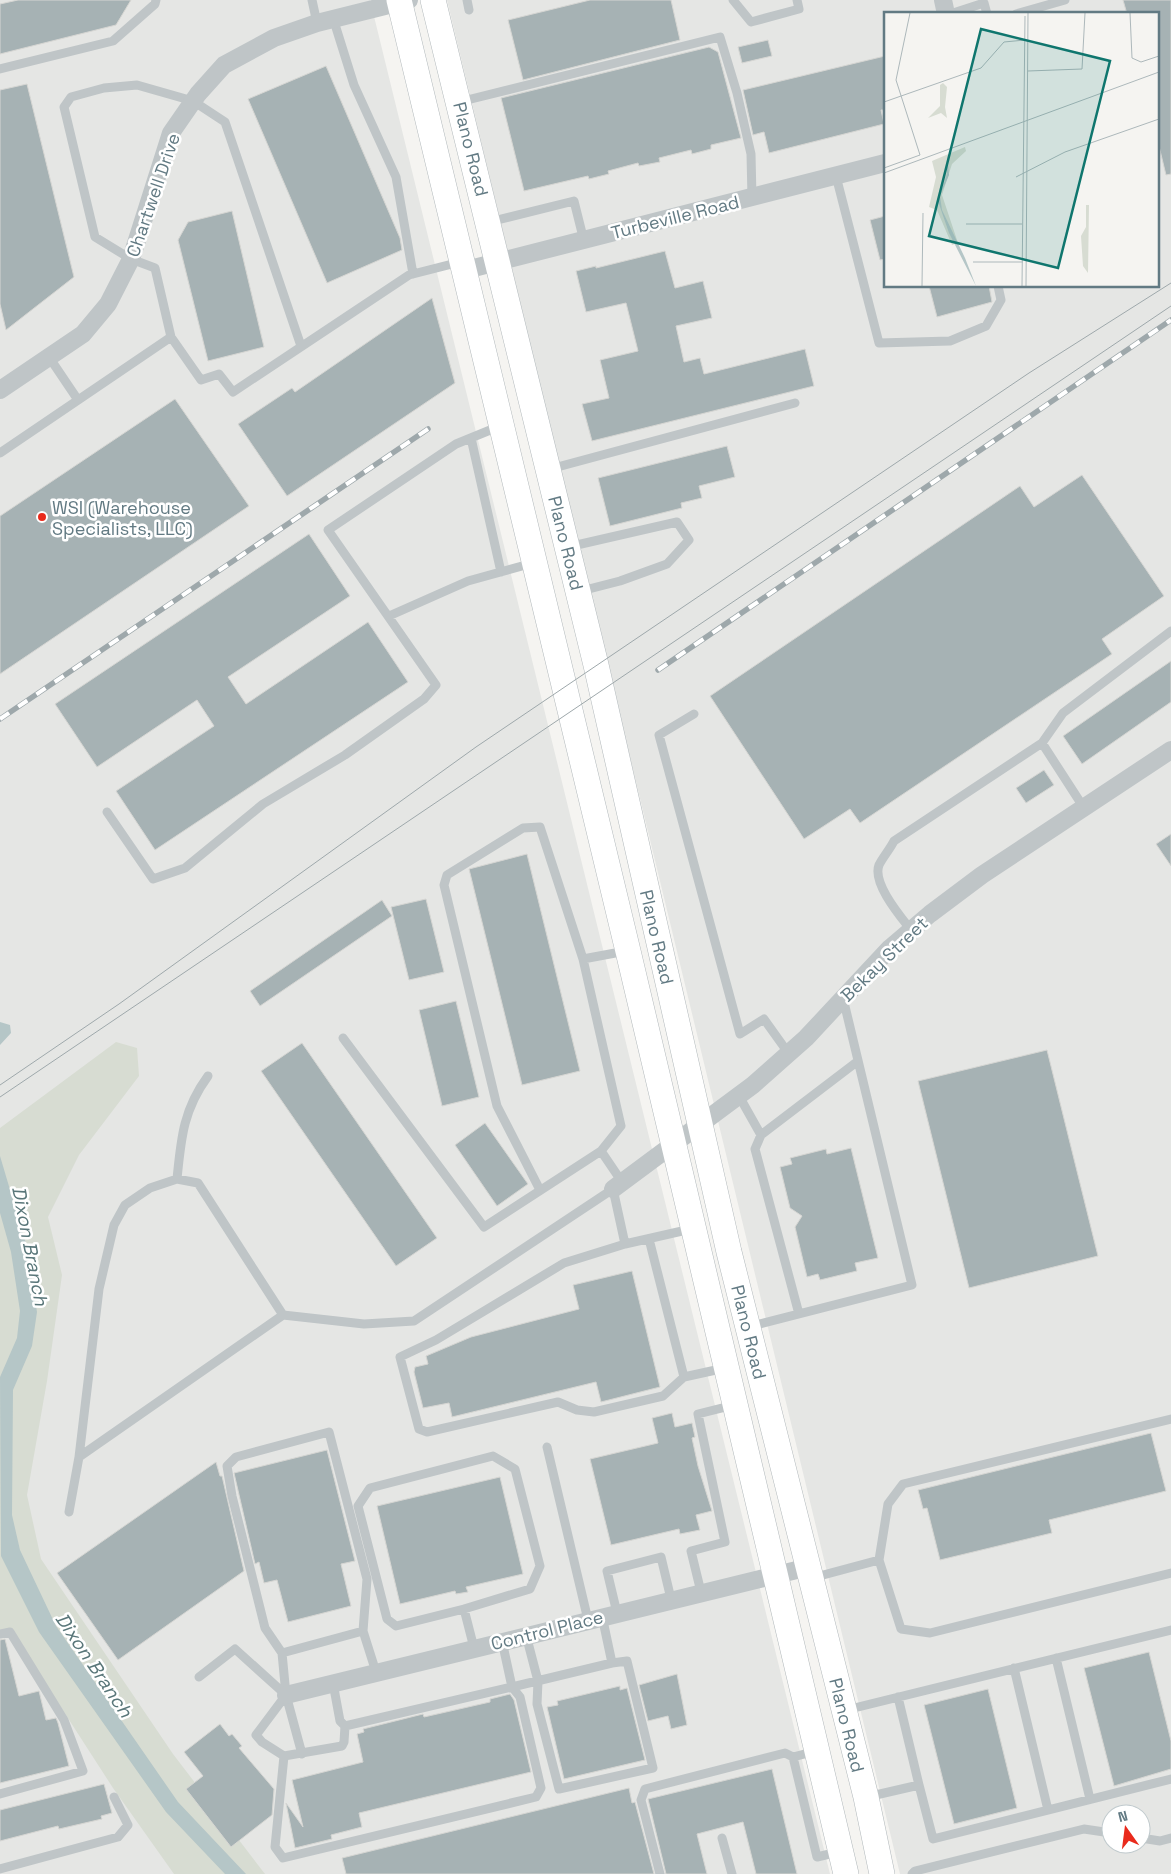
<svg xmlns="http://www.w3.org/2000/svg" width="1171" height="1874" viewBox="0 0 1171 1874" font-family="'Space Grotesk',sans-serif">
<rect width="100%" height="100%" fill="#f5f4f1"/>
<path fill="#e5e6e4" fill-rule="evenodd" d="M0 0H370L830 1874H0Z
M447 0H1171V1874H900ZM885 14H1157V286H885ZM1111 1814H1141V1844H1111Z"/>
<path fill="#d7dcd2" d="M116 1042 137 1048 139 1076 79 1155 48 1217 62 1275 47 1381 27 1495 41 1559 173 1754 265 1874H174L113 1788 15 1636 0 1632V1128Z"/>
<path fill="#b5c6c7" d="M0 1022 10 1025 11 1033 0 1045Z
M0 1156 27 1247 37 1312 32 1346 13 1390 12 1515 20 1550 56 1626 178 1802 246 1874H225L166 1812 39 1632 1 1556 0 1377 17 1338 20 1311 11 1252 0 1213Z"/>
<path fill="#a6b2b4" stroke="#d6d6d3" d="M18 0H131L116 25 0 54V4Z
M590 0H671L680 40 523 80 508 20Z
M1123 0H1171V174L1166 175 1157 138V14H1127Z
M768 40 772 56 742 63 738 47Z
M709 47 718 52 741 138 711 145V149L692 154 691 150 659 158 660 162 639 166 638 163 608 171 609 174 589 179 588 176 524 191 501 98Z
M885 56V110H881L884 124 769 153 764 132 753 135 743 90Z
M326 66 400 238 402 250 327 283 248 99Z
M27 84 74 277 6 330 0 304V90Z
M232 211 264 347 208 361 178 240 188 222Z
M885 216V259L880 260 870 220Z
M665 251 675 288 703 281 712 318 676 326 684 362 700 358 704 374 805 349 814 386 592 441 582 404 609 398 600 360 638 351 626 303 586 312 576 271 596 266V268Z
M929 286H989L992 302 937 317Z
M432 298 455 383 287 496 238 424 292 388 295 392Z
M175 399 249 506 0 674V516Z
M727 446 735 477 699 486 702 498 681 503 682 508 610 526 598 478Z
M1082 475 1164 596 1102 639 1112 654 860 823 850 809 804 839 710 696 1020 486 1034 507Z
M309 534 350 596 228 677 246 704 368 622 408 682 155 850 116 791 214 726 197 700 97 767 55 704Z
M1171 661V702L1082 764 1063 736Z
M1044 770 1054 785 1026 803 1016 788Z
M1171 834V866L1156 844Z
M527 854 580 1071 522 1085 469 869Z
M426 899 444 972 409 980 391 907Z
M382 900 392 916 260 1006 250 991Z
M456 1001 479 1097 442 1106 419 1010Z
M302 1043 437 1238 396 1266 261 1071Z
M1047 1050 1098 1256 969 1288 918 1081Z
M485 1123 528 1184 497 1206 455 1145Z
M851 1148 878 1258 855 1263 857 1271 820 1280 818 1274 807 1277 795 1227 802 1216 790 1208 780 1167 792 1164 790 1158 826 1149 827 1154Z
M632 1271 660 1387 601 1402 596 1382 452 1417 449 1403 423 1408 414 1372 415 1367 428 1364 426 1356 471 1337 579 1309 573 1285Z
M672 1413 675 1427 692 1423 695 1437 692 1438 698 1466 712 1511 696 1515 700 1530 680 1534 679 1529 611 1545 590 1459 658 1443 652 1418Z
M1151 1433 1166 1491 1049 1520 1052 1533 940 1560 927 1508 923 1509 918 1490Z
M327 1450 355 1561 341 1564 351 1606 288 1622 277 1580 264 1583 259 1562 255 1564 234 1473Z
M216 1462 220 1476H222L244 1571 118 1660 57 1573Z
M500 1477 523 1574 466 1587 468 1592 456 1594 455 1591 400 1604 377 1506Z
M5 1639 19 1696 39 1691 46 1720 56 1718 58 1723 69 1766 0 1783V1640Z
M1149 1652 1171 1741V1769L1114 1786 1084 1668Z
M677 1674 687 1725 671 1729 668 1716 648 1721 639 1685Z
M620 1686V1690L627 1688 645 1760 564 1779 547 1707 558 1705 557 1701Z
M988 1689 1017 1808 954 1824 924 1705Z
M510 1694 514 1700 531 1772 359 1813 362 1827 331 1835 332 1839 295 1848 286 1803 303 1827 292 1780 363 1762 357 1734 364 1732 363 1729 423 1714 424 1717 490 1702V1699Z
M220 1724 229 1736 232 1734 242 1746 239 1748 274 1789 272 1815 231 1847 186 1789 203 1776 184 1752Z
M772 1769 797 1874H756L743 1822 697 1834 707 1874H666L648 1799Z
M104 1784 112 1813 101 1816 102 1819 59 1829 58 1826 0 1841V1810Z
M629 1788 632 1803 635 1802 654 1874H346L342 1858Z"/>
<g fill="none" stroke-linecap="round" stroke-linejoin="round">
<defs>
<path id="secondary" d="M399 0 628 951 846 1874
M433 0 596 665 729 1252 866 1797 882 1874"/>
</defs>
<use href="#secondary" stroke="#b2b9bc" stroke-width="26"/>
<path stroke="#bfc5c7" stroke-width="9" d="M312 0 317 23
M467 0 469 10
M733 0 751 22 799 9 797 0
M950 14 984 3 987 14
M1016 14 1065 0
M333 18 354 85 396 177 413 274
M0 69 113 41 155 4 156 0
M459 102 720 37 737 93 751 154 752 198
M836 176 879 343 950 341 986 326 1001 300 998 286
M489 222 574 201 584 241
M171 337 201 380 219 374 233 392 409 275 460 262
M49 357 78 400
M471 438 501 572
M0 453 171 337 155 268 131 259 95 237 64 107 71 97 104 88 137 85 193 101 225 122 301 346
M550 469 795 403
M568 547 677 522 689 540 667 564 620 581 581 591
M389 616 468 581 533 563
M694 714 659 735 740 1034 764 1019 789 1054
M1042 743 1084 808
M107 812 153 879 185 868 263 804 345 755 424 699 436 685 328 530 456 444 500 426
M911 930C900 916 872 883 879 865 883 857 890 849 894 841L1042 743 1063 713 1171 631
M343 1038 484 1227 601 1151 622 1182
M739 1096 761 1135
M601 1151 621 1126 583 959 626 951
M177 1179C181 1139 183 1110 208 1076
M540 1190 497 1106 444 885 447 875 523 828 540 827 583 959
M649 1239 684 1377 725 1368
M625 1244 564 1263 436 1340 400 1357 419 1429 427 1432 558 1402 577 1410 594 1412 663 1396 684 1377
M799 1314 755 1149 761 1135 858 1061
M748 1327 912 1285 843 998
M1171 1419 903 1484 888 1504 879 1560 901 1629 930 1633 1171 1573
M547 1447 588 1620
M79 1457 283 1315 364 1324 414 1321 613 1189 625 1244 691 1229
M69 1512 79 1457 99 1289 114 1225 125 1205 150 1188 177 1179 198 1183 283 1315
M812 1578 879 1560
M701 1592 691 1551 725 1542 698 1414 734 1405
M464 1609 530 1589 540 1566 515 1469 493 1456 370 1488 358 1506 387 1619 396 1626 464 1609 474 1648
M617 1613 607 1571 661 1557 671 1599
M0 1634 10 1632 64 1720 83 1771 0 1794
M526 1635 538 1681 537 1704 559 1789 653 1768 627 1661 612 1663 602 1616
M282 1653 265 1628 232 1496 227 1466 236 1457 329 1432 367 1579 363 1631
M1056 1658 1090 1799
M1014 1668 1048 1810
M199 1677 235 1649 286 1695
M333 1683 340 1721 345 1726 512 1687 502 1641
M286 1695 282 1653 363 1631 376 1672
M898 1697 919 1785
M846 1710 1171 1630
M816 1751 793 1757 817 1857 838 1852
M302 1754 286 1695 256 1735 262 1742 284 1756 275 1847 283 1858 536 1797 541 1788 520 1697 512 1687 612 1663
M284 1756 342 1746 344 1742 345 1726
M867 1797 919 1785 933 1839 1171 1779
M722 1838 732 1874
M1141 1838 1160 1841 1171 1838
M0 1869 118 1837 128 1825 114 1797
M660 1874 641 1800 645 1789 785 1753 793 1757
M912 1874 915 1871 1084 1829 1111 1833"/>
<path stroke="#bfc5c7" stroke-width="18" d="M943 0 946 14
M466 270 885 163
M0 390 83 334 108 304 131 259 171 133 198 94 224 65 274 38 317 23 409 0
M613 1189 753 1085 806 1038 890 948 930 914 982 875 1171 750
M286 1695 809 1567"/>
<use href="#secondary" stroke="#fff" stroke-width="25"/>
<path stroke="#9ea8ab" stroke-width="1" d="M0 1085 119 1004 476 747 1029 373 1171 283
M0 1097 1171 306"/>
<defs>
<path id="rail" d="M658 670 1171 320
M0 719 428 429"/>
</defs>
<use href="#rail" stroke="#9ea8ab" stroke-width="5.5"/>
<use href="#rail" stroke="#fff" stroke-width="4" stroke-dasharray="11" stroke-linecap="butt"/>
</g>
<circle fill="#e92a1c" stroke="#fff" stroke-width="2" cx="42" cy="517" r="5"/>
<g text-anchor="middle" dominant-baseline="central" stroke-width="5" stroke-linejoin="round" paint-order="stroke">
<g font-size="18" fill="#627a83" stroke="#fff">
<text transform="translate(471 149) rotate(76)">Plano Road</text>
<text transform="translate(153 195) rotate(-71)">Chartwell Drive</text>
<text transform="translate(675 217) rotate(-14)">Turbeville Road</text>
<text transform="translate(566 543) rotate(76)">Plano Road</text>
<text transform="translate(657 937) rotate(77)">Plano Road</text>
<text transform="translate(884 959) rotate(-44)">Bekay Street</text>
<text transform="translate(749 1332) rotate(76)">Plano Road</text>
<text transform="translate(547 1630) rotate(-14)">Control Place</text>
<text transform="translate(847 1725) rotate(76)">Plano Road</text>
</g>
<g font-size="18" fill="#627a83" stroke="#fff" text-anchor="start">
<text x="52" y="507">WSI (Warehouse<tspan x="52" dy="21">Specialists, LLC)</tspan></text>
</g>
<g font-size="19" font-style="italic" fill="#597679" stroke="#fff">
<text transform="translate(30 1246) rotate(79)">Dixon Branch</text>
<text transform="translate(94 1665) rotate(56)">Dixon Branch</text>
</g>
</g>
<g transform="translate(884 12)">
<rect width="275" height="275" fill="#f5f4f1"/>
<path d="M59 71 63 75 61 95 63 106 57 101 44 106 56 94V73ZM81 135 82 139 68 152 58 183 74 231 68 233 53 198 45 195 52 165 48 149ZM202 193H205L204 261 199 254 197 224 202 215Z" fill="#d7dcd2"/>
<path d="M63 142 65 163 56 184 58 198 81 246 92 274 65 221 54 189 63 162Z" fill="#b5c6c7"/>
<path fill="none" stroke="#adb8bb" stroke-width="1" d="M246 1 248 46 257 50 275 44M144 59 198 57 201 1M0 90 97 56 120 30 141 28M0 156 36 143 12 68 26 1M0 161 275 60M132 165 181 140 275 107M82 212H138M89 250H139M38 274 39 201M138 274 141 4M142 274 144 1"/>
<path fill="#0f766e" fill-opacity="0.15" stroke="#0f766e" stroke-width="2.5" d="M97 17 226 49 174 256 45 224Z"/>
<rect width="275" height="275" fill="none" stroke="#627a83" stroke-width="2.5"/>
</g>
<g transform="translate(1126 1829) rotate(346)"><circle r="24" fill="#ffffff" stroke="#c0cacd"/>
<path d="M0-4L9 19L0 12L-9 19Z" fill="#e92a1c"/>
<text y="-8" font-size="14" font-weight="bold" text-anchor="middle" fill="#627a83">N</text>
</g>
</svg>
